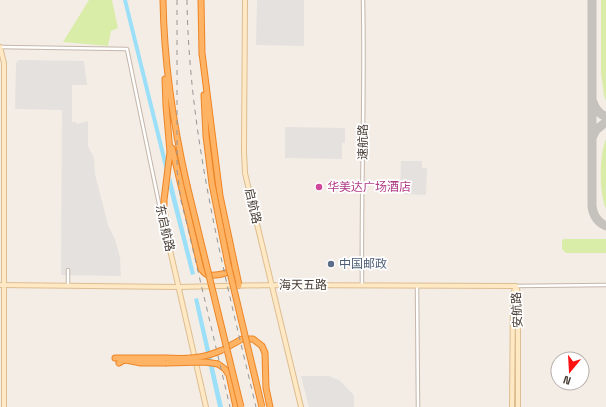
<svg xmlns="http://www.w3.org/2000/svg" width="606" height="407" viewBox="0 0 606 407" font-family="'Space Grotesk','Noto Sans SC',sans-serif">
<rect width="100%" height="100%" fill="#f4ede5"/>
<path fill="#d9eda9" d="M89 0H112L118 28 111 31 108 46 63 42Z
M601 0H606V101L604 95 601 73Z
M606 139V209C599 193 599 155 606 139Z
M564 239H606V253H566L562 249V240Z"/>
<path fill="#e5e1de" d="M257 0H304V46L256 45Z
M19 60 84 61 87 85H72V122H76L77 124 88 121V146L94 158 95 174 108 225 115 239 117 246 120 258 121 276 61 275 62 110 15 109 16 63Z
M285 127 345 128V143H342V159L285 158Z
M401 161H422V168H427L426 195 400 194Z
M301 376H329L339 380 352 393 354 396V407H309Z"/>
<path fill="#9be0f8" d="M123 0H127L167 162 165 171Z
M171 177 195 274 191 275 169 189Z
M198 298 223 407H218L194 299Z"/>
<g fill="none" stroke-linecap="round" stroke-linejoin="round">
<path stroke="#c5c2be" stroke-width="9" d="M592 0V206C593 215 597 222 606 226
M593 102C595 109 600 114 606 117
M592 138 596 130 606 122"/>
<defs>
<path id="street" d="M0 47 127 49 163 223
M362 285C361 190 365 95 363 0
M68 286V270
M417 286 418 407
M516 286 606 285"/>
<path id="secondary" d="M245 0 244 151 245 173 252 203 301 407
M0 47 4 63V407
M168 241 206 407
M0 285 178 287 272 285 516 286
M516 286 518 293V407
M512 407 513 294 516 286"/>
<path id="highway" d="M163 0C164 63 173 124 187 185
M201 0 202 55
M202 53 220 196 239 285
M165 79 166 106 170 152 164 200V209L168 241
M204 95 206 136 212 184
M172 148 201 269C202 270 204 273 206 274 212 277 228 274 232 269
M224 349 242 339H253L262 346 265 353 266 388 270 407
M115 358H165
M119 363 122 361 126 360 141 363H165
M218 364 225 369 229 375 236 407"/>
</defs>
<use href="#street" stroke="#c4b6aa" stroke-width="4.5"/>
<use href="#secondary" stroke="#ddbd92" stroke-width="6"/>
<use href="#highway" stroke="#ed8526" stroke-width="7"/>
<use href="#street" stroke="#fff" stroke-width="2.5"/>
<use href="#secondary" stroke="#ffe8c4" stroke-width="4"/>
<use href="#highway" stroke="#ffb465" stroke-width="5"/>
<path stroke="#969696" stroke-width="1" stroke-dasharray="5 5" stroke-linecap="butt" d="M177 0V170L181 201 185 216 230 407
M187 0C189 139 224 272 256 407"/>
<defs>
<path id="highway-bridge" d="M212 184 228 264 262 407
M187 185 241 407
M165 358C185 359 203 359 222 350
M165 363 205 362 218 364"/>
</defs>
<use href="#highway-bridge" stroke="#ed8526" stroke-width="7" stroke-linecap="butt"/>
<use href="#highway-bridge" stroke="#ffb465" stroke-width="5"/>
</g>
<circle fill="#d1479c" stroke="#fff" stroke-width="1.5" cx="319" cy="187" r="4"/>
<circle fill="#5c6f8a" stroke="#fff" stroke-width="1.5" cx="331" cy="264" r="4"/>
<g text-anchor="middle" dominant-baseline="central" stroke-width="3.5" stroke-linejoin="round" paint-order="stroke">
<g font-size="12" fill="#483d34" stroke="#fff">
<text transform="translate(363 142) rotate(-89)">速航路</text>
<text transform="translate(253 206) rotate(77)">启航路</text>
<text transform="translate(165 228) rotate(77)">东启航路</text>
<text x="303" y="285">海天五路</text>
<text transform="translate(517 310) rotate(-93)">安航路</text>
</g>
<g font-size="12" fill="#b23c85" stroke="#fff" text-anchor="start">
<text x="327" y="187">华美达广场酒店</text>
</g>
<g font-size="12" fill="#4e5e75" stroke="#fff" text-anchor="start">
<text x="339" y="264">中国邮政</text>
</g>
</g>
<g transform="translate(570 371) rotate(198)"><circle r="19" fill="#ffffff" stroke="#b6b1ae"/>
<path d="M0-3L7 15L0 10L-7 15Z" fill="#ff1112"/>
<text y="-6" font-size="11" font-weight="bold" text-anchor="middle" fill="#483d34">N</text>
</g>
</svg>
